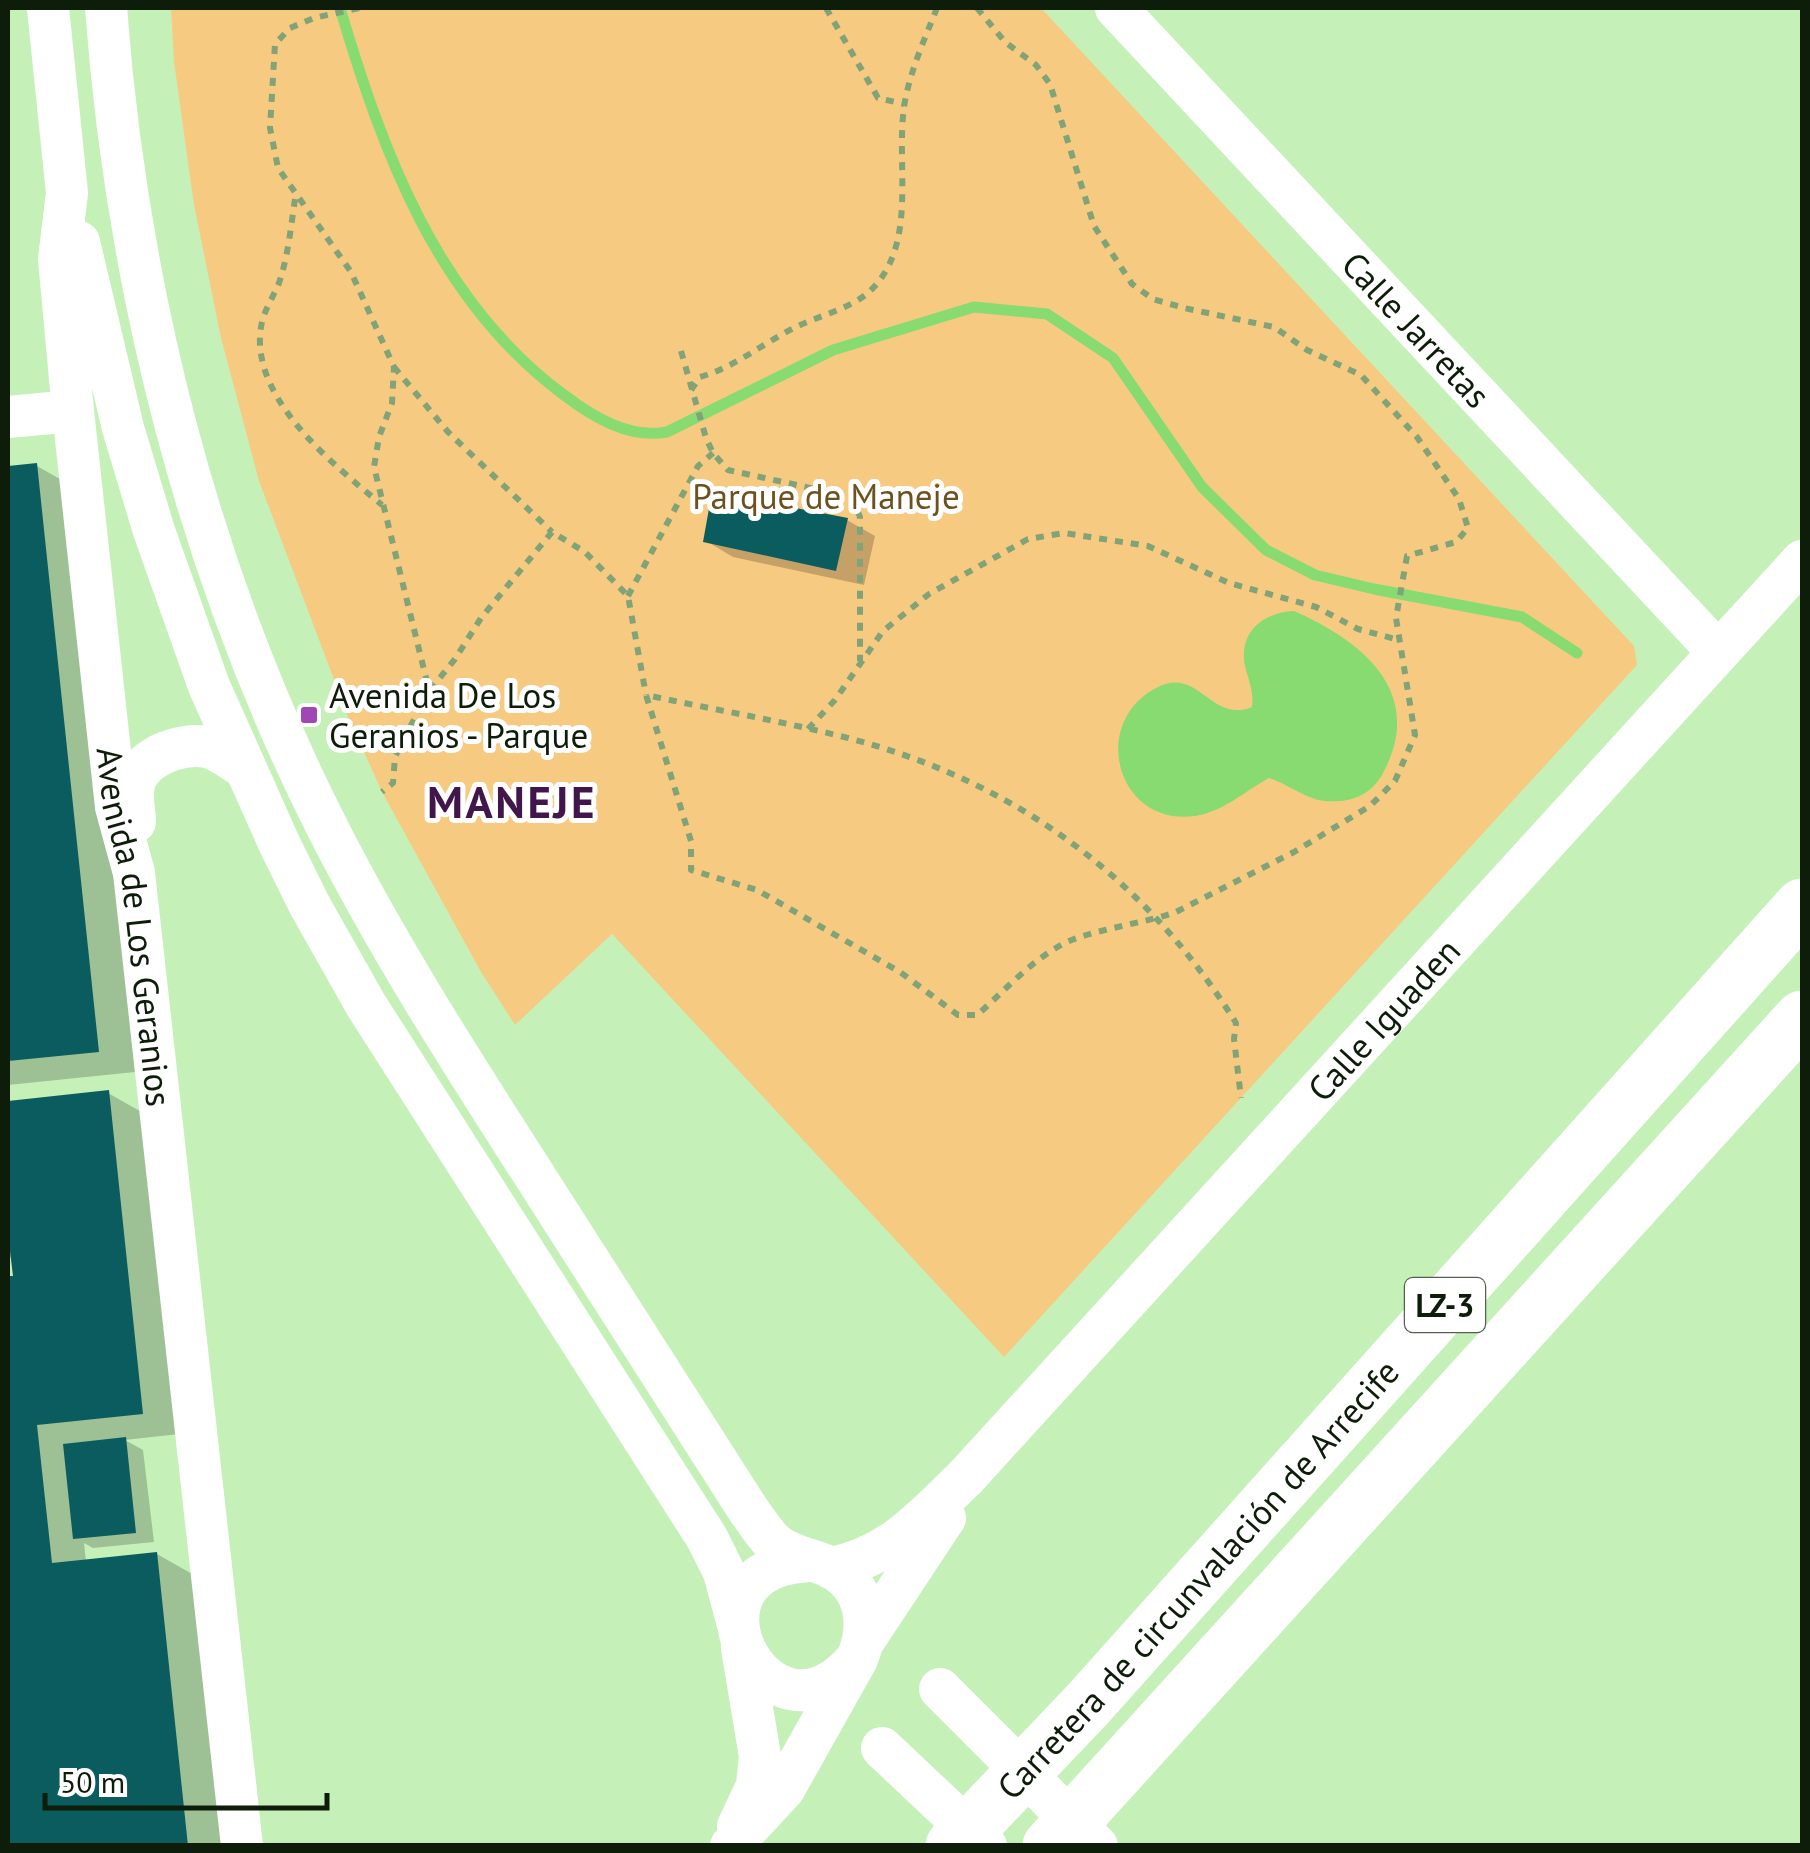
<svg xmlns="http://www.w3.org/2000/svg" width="1810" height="1853" viewBox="0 0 1810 1853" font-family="'PT Sans',sans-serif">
<rect width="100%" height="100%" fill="#c5f1b9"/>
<path fill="#f7ca82" d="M171 8H1041L1634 646 1637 665 1004 1357 612 934 515 1025 481 972 382 792 347 714 259 481 221 338 194 205 174 62Z"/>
<path fill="#88db71" d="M1294 611C1364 642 1426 693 1383 773 1371 796 1350 803 1325 801 1308 800 1287 784 1269 778 1245 791 1223 812 1195 816 1117 827 1089 723 1156 688 1199 665 1210 724 1252 707 1255 685 1242 670 1244 652 1246 625 1270 612 1294 611Z"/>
<path fill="#0003" d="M37 466 74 487 135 1072 8 1085V469Z
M847 520 875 536 864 585 733 557 706 541Z
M108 1093 145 1114 179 1434 125 1440 143 1450 154 1542 93 1548 84 1543 86 1562 157 1554 194 1575 222 1846H8V1279L15 1278 13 1257 8 1258V1104Z"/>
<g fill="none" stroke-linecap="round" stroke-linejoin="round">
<path stroke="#88db71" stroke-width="11" d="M340 8C383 153 437 301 564 395 593 417 629 439 667 432L833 350 974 307 1047 314 1113 358 1202 487 1266 550 1315 575 1374 589 1522 617 1577 653"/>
</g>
<path fill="#0b5c5f" d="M37 463 99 1052 8 1061V466Z
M712 492 848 518 836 571 703 542Z
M109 1090 143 1414 37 1425 52 1563 157 1552 188 1846H8V1276H13L8 1234V1101Z
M126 1437 136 1533 73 1539 63 1444Z"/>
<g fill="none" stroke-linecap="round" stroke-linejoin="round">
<path stroke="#81a378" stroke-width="6" stroke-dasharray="8 8" stroke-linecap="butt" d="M359 8 314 18 290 28 275 44 270 128 278 168 351 272 394 367 392 403 379 437 374 467 429 690 395 757 393 783 382 792
M826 8 878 98 904 104
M977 8 1005 42 1036 65 1050 84 1094 226 1132 284 1153 299 1184 308 1274 327 1307 350 1361 375 1417 437 1459 499 1468 528 1456 542 1407 556 1396 618 1415 735 1395 781 1370 806 1294 852 1176 912C1144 923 1109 927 1077 938 1039 951 1006 990 977 1015H958L900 972 757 890 691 870V841L646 695C711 709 776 720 840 736 1010 778 1144 875 1236 1023L1234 1039 1241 1098
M295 199C291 226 288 257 279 283 274 295 267 306 263 318 242 393 333 464 382 505
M681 351 706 438 713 453 728 470 852 497 860 517V661
M394 367 448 432 552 532
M691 390 700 377C735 367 762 344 794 328 817 316 851 309 870 291 920 243 894 162 905 101 911 69 925 38 937 8
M628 596 698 466 713 453
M430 690 455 659 481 618 552 532 585 552 628 596 646 695
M808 729 835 700 883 631 929 594 1028 539 1064 533 1148 546 1229 583 1316 607 1358 629 1399 640"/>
<g stroke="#fff" stroke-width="42">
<path id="s1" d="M48 8 67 193 59 259 73 411 116 807 134 873 242 1846"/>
<path d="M106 8C127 288 198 571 325 823 388 948 463 1064 538 1181 608 1291 679 1401 749 1511 757 1521 764 1534 774 1543 790 1557 814 1559 832 1568 867 1588 871 1625 857 1659L784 1789 731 1846"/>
<path id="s2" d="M1116 8 1718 652"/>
<path d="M79 242 123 428 154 531 209 686 279 843 309 904 366 1005 707 1538 724 1572 737 1621"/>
<path d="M8 417 73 411"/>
<path d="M135 822C135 812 132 801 133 790 136 758 179 742 207 747 219 750 232 760 242 766"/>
<path d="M810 1561C668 1567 766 1760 853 1663"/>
<path id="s3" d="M831 1568C892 1556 922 1519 965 1478L1802 561"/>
<path d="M865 1639 945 1518"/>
<path d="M940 1689 1097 1846"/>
<path d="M882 1748 986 1846"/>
<path d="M738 1826 757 1786 760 1756 742 1648"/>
</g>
<g stroke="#fff" stroke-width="55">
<path id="s4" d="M953 1846 1088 1704 1802 906"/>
<path d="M1050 1846 1802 1018"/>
</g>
</g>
<rect fill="#9f48b5" stroke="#fff" stroke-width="4" x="299" y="705" width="20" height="20" rx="5"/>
<g text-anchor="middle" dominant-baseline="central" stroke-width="10" stroke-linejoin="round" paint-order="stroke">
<rect fill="#fff" stroke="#566153" stroke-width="2.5" x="1405" y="1278" width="80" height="54" rx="8"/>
<g font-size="32" font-weight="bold" fill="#0d1d09">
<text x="1445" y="1305">LZ-3</text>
</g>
<g font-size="35" fill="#0d1d09" stroke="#fff">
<text stroke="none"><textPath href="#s2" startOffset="440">Calle Jarretas</textPath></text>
<text stroke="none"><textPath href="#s1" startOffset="925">Avenida de Los Geranios</textPath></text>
<text stroke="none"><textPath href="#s3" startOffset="785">Calle Iguaden</textPath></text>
<text stroke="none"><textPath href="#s4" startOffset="362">Carretera de circunvalación de Arrecife</textPath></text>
</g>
<g font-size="35" fill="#6d511e" stroke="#fff">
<text x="826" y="496">Parque de Maneje</text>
</g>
<g font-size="35" fill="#0d1d09" stroke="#fff" text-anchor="start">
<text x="329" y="695">Avenida De Los<tspan x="329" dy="40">Geranios - Parque</tspan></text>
</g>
<g font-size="45" font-weight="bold" letter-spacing="2.5" fill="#41174b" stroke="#fff">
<text x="512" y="801">MANEJE</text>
</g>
</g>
<rect width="1810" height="1853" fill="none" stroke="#0d1d09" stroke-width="20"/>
<path d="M45 1793v15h282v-15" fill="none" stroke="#0d1d09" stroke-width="5"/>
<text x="60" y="1793" font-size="30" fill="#0d1d09" stroke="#ffffff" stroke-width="8" paint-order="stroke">50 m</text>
</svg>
